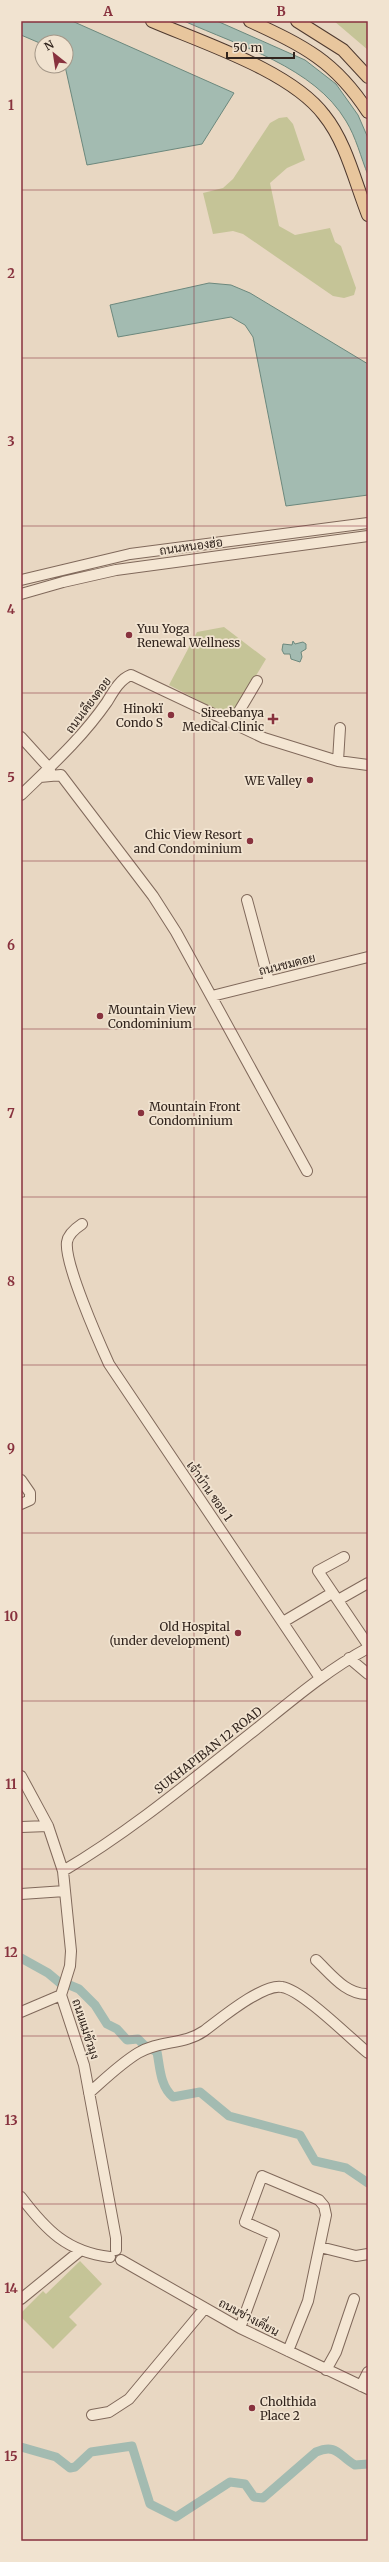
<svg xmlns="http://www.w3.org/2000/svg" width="389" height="2562" viewBox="0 0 389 2562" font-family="Merriweather,Sarabun,serif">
<rect width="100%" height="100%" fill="#e8d7c2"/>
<path fill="#c5c497" d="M334 21H368V50Z
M287 117 293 124 305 160 287 168 270 183 279 226 295 235 330 228 335 242 341 246 356 288 354 295 344 298 333 296 243 234 233 231 213 234 203 193 223 188 233 179 270 123 279 118Z
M224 627 266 659 231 717 169 685 197 632Z
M80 2261 102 2284 69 2317 77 2325 53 2349 21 2317V2313L43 2291 46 2294Z"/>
<path fill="#a3bbb1" stroke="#6c887d" d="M21 21H72L234 93 202 144 87 165 65 66 66 42H42V44L21 35Z
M184 21H217L305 60 336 84 358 115 368 138V175C361 158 356 137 346 121 314 67 239 46 184 21Z
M209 283 231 285 250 293 368 364V495L286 506 253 337 245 325 231 317 118 337 110 305Z
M293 641 295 644 303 642 306 644V649L301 652 302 657 300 662 291 659 290 654H284L282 650 283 644 292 645Z"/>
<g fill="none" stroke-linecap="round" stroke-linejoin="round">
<path stroke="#a3bbb1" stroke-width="9" d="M21 1958 48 1973 60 1983
M67 1984 79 1989 95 2005 107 2024 117 2029 127 2040 138 2039 144 2045 157 2052C160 2067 160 2086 173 2097L200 2092 229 2116 300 2135 315 2161 346 2168 368 2183
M21 2447 56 2457 70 2468 75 2467 91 2452 132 2446 150 2504 176 2517 230 2482 245 2484 254 2497 263 2498 316 2452C337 2443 339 2456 355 2465L368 2464"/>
<defs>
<path id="minor" d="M21 580 130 554 368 523
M21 594 63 582 116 570 368 536
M232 723 257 681
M21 737 50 769
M338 761 340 728
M40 777 61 775 153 896 176 932 307 1171
M21 795C52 765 82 738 107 702 113 692 120 679 131 675L264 738 338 761 368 765
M247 900 269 982
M212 996 368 957
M82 1224C76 1228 68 1234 67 1242 64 1263 99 1342 109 1364L320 1678
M21 1480 30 1493V1500L21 1504
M344 1557 318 1571 368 1645
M338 1600 368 1583
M283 1622 332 1593
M349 1658 368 1674
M21 1776 48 1826 63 1871 71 1951 70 1966 61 1995 84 2065 116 2238V2250
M21 1827 48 1826
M63 1871C131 1831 193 1779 255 1730 291 1701 327 1670 368 1648
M21 1894 65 1891
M316 1960C331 1974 346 1995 368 1994
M21 2012 61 1995
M89 2093C105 2079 120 2064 138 2053 159 2040 184 2045 204 2031 219 2020 263 1983 282 1987 302 1990 350 2038 368 2053
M21 2197C46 2230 67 2252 110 2257
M320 2247 356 2256 368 2254
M121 2260 240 2328 368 2389
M21 2299 81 2250
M240 2328 274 2235 245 2222 262 2176 319 2200 324 2206 326 2215 308 2301 288 2351
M326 2370 336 2352 354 2299
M361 2386 368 2372
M92 2415 109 2412 129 2399 205 2308"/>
<path id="major" d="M152 21C203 43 291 71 324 115 346 142 355 182 368 215
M250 21C304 46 335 61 368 112
M297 21 343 50 368 77"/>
</defs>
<use href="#minor" stroke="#80695b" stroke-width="12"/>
<use href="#major" stroke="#4e392f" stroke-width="14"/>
<use href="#minor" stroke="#f4e6d3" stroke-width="10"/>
<use href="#major" stroke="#e8c69d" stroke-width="12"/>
</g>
<path fill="none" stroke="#88323e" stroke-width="1" stroke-opacity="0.55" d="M194 21V2541M21 190H368M21 358H368M21 526H368M21 693H368M21 861H368M21 1029H368M21 1197H368M21 1365H368M21 1533H368M21 1701H368M21 1869H368M21 2036H368M21 2204H368M21 2372H368"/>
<g fill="#88323e" stroke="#f1e3d0" stroke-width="1.5">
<circle cx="129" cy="635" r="4"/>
<circle cx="171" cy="715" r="4"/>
<path d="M271 713h4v4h4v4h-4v4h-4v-4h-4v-4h4z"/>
<circle cx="310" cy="780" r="4"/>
<circle cx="250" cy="841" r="4"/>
<circle cx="100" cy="1016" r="4"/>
<circle cx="141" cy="1113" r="4"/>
<circle cx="238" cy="1633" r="4"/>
<circle cx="252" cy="2408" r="4"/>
</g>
<g text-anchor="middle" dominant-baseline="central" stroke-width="3.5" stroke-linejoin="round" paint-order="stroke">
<g font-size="12" fill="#31241d" stroke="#f1e3d0">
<text transform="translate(191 546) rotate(-8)">ถนนหนองฮ่อ</text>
<text transform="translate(88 705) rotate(-53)">ถนนเคียงดอย</text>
<text transform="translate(287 964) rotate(-14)">ถนนชมดอย</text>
<text transform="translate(210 1491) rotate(55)">เจ้าบ้าน ซอย 1</text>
<text transform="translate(208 1750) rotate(-38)">SUKHAPIBAN 12 ROAD</text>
<text transform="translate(86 2029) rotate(72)">ถนนแม่ขัวมุง</text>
<text transform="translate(249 2317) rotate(28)">ถนนช่างเคี่ยน</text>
</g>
<g font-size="12" fill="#31241d" stroke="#f1e3d0" text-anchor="end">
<text x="137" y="628" text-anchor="start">Yuu Yoga<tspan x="137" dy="14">Renewal Wellness</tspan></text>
<text x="163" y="708">Hinokï<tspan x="163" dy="14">Condo S</tspan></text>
<text x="264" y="712">Sireebanya<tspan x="264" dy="14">Medical Clinic</tspan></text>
<text x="302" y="780">WE Valley</text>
<text x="242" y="834">Chic View Resort<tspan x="242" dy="14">and Condominium</tspan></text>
<text x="108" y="1009" text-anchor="start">Mountain View<tspan x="108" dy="14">Condominium</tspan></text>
<text x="149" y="1106" text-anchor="start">Mountain Front<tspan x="149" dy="14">Condominium</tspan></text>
<text x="230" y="1626">Old Hospital<tspan x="230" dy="14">(under development)</tspan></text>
<text x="260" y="2401" text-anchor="start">Cholthida<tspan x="260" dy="14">Place 2</tspan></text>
</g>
</g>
<rect width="389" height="2562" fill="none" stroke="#f1e3d0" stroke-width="44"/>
<g transform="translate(54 54) rotate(330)"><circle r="19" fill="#f1e3d0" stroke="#a49788"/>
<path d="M0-3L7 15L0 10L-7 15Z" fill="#88323e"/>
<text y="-6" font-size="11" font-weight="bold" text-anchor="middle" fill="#31241d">N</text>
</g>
<path d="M227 52v6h67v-6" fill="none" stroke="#31241d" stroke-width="2"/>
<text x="233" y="52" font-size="12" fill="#31241d" stroke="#f1e3d0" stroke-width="3" paint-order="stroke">50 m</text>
<rect x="22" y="22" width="345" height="2518" fill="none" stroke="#88323e" stroke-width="1.5"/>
<g font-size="13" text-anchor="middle" font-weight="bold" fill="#88323e">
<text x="108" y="16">A</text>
<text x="281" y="16">B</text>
<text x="11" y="110">1</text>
<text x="11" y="278">2</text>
<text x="11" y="446">3</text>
<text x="11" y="614">4</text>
<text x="11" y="782">5</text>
<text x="11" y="950">6</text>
<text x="11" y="1118">7</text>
<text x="11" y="1286">8</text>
<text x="11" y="1453">9</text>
<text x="11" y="1621">10</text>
<text x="11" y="1789">11</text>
<text x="11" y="1957">12</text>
<text x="11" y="2125">13</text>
<text x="11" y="2293">14</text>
<text x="11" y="2461">15</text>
</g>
</svg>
